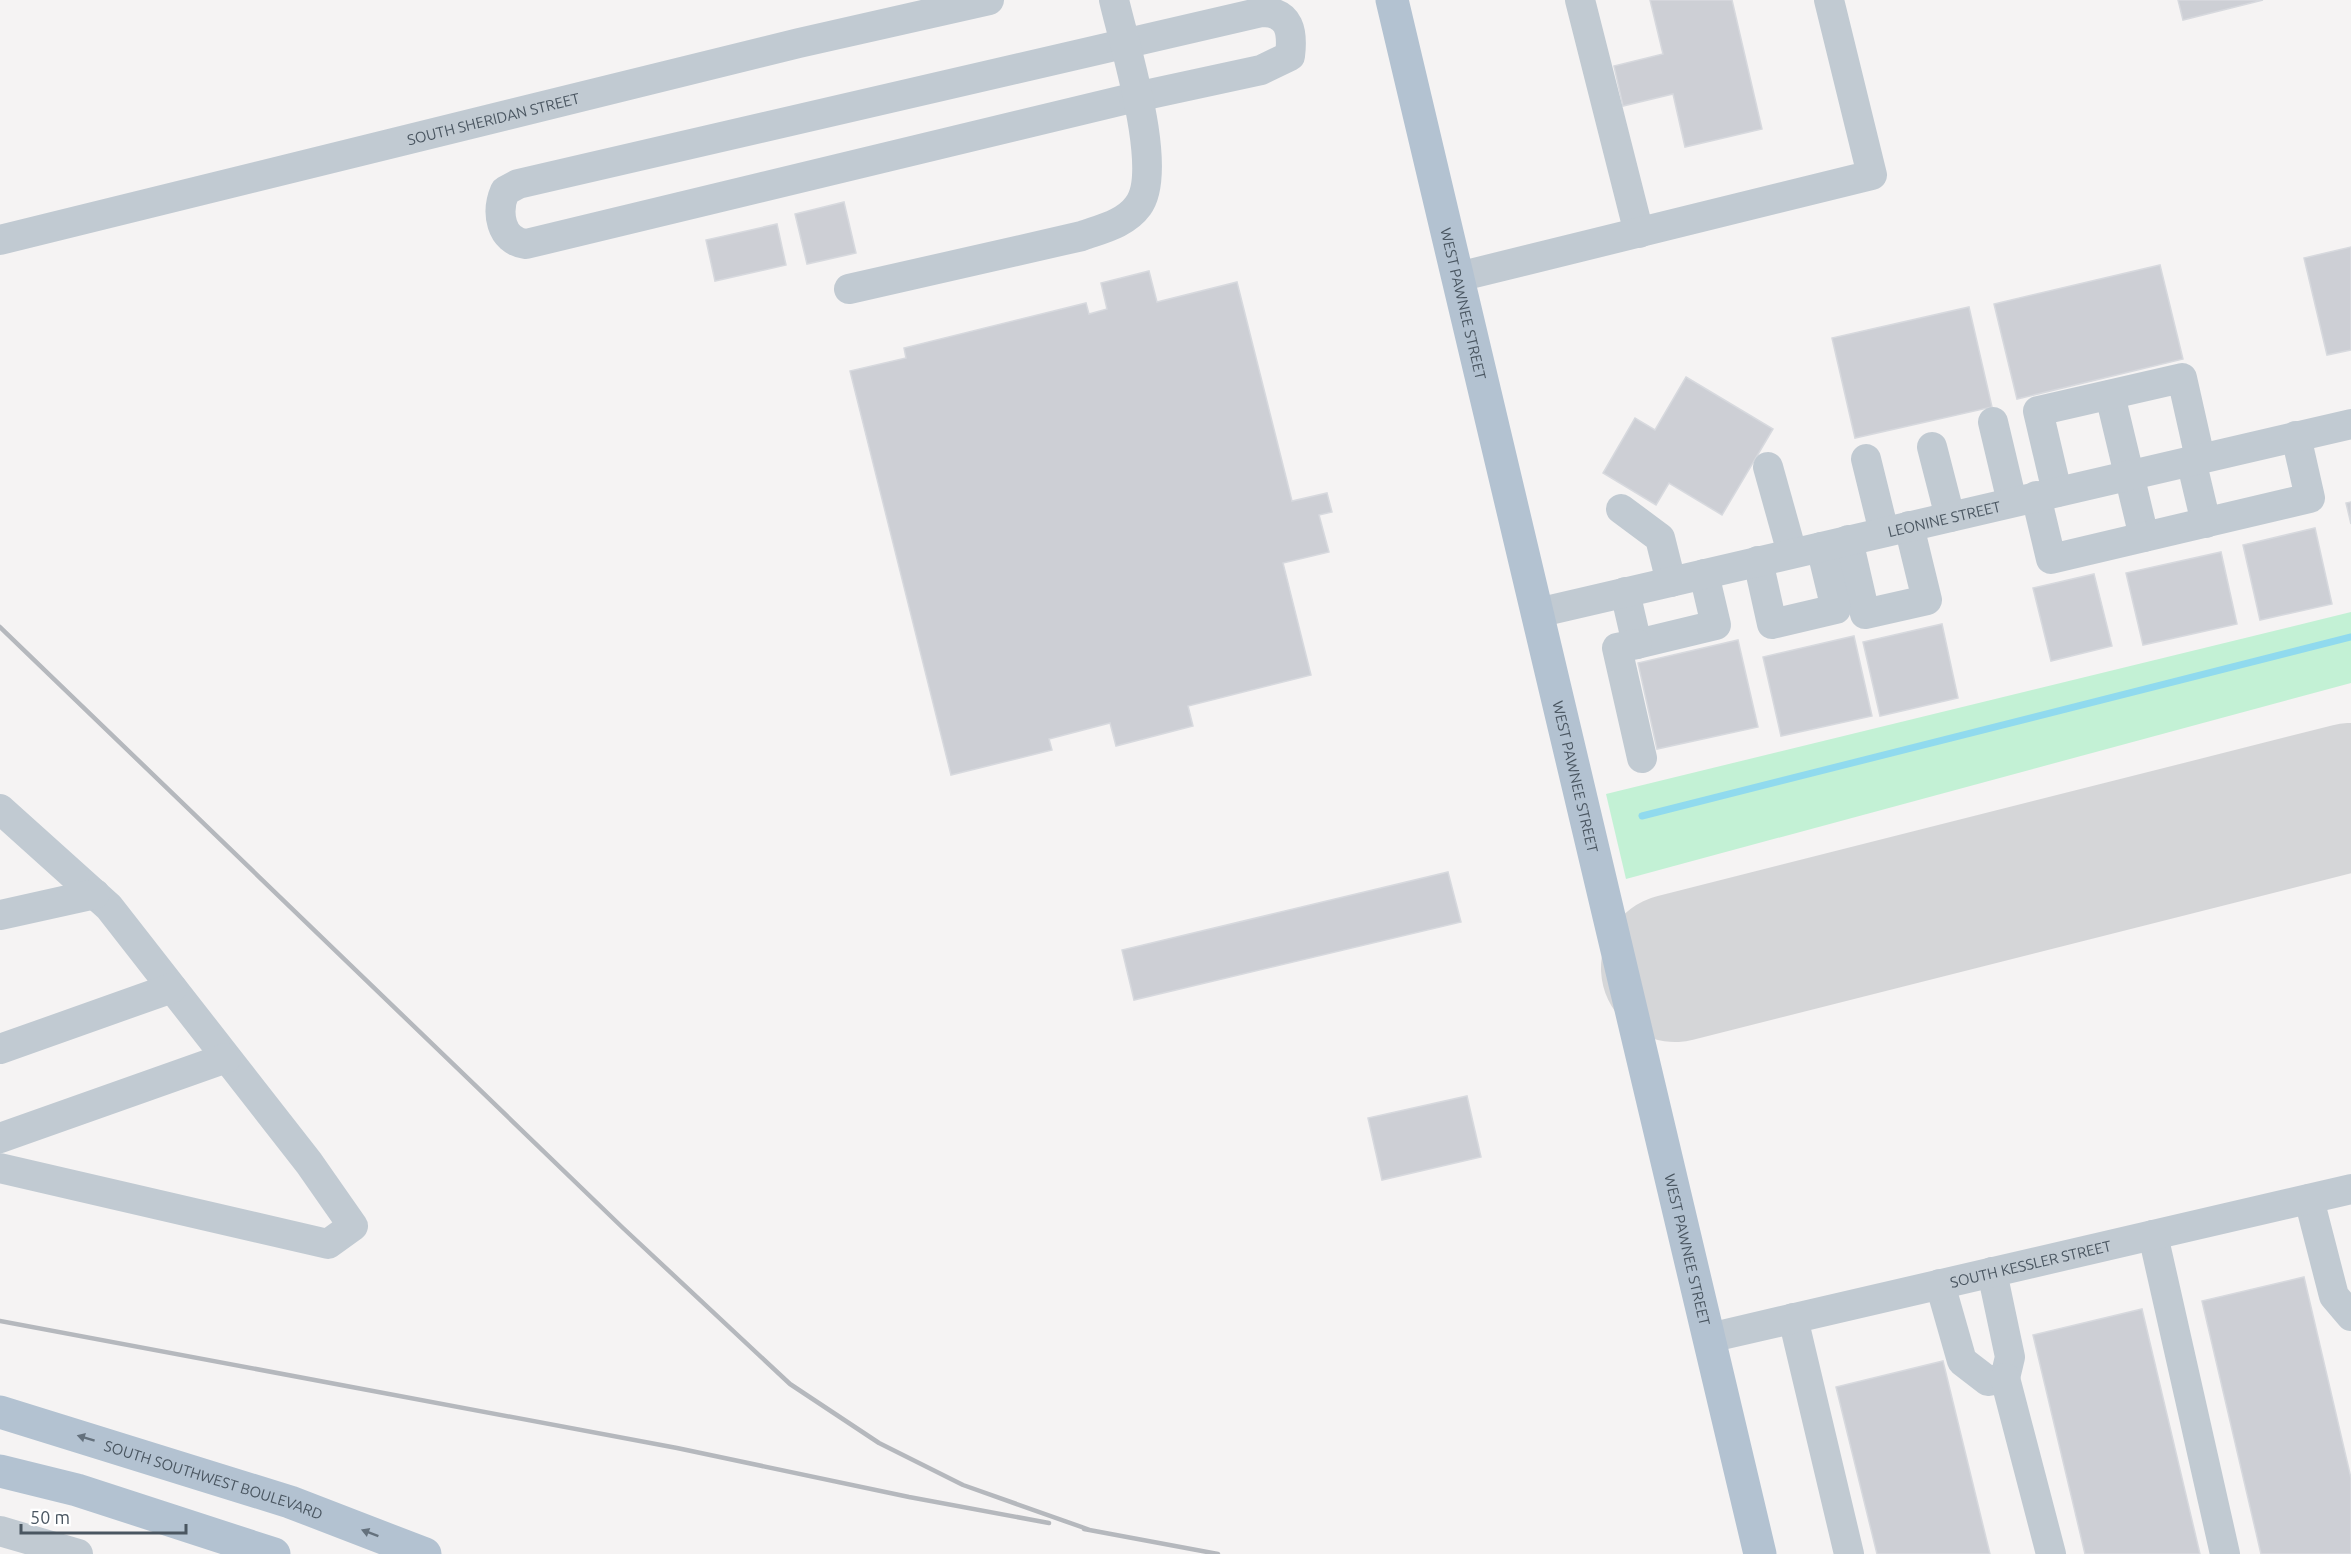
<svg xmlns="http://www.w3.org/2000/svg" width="2351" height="1554" viewBox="0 0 2351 1554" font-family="Ubuntu,sans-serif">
<rect width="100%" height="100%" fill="#f5f3f3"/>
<path fill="#c3f1d5" d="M2351 612V683L1626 879 1606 794Z"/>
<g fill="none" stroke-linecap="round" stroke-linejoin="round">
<path stroke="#90daee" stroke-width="7" d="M1642 816 2351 637"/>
<path stroke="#d5d6d8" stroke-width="148" d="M1675 968 2351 797"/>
</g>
<path fill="#cdcfd5" stroke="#d7d9de" stroke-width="1.5" d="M1650 0H1732L1762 129 1685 147 1673 94 1623 106 1614 66 1663 54Z
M2178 0H2263L2183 20Z
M844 202 856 253 807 264 795 214Z
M777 224 786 265 715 281 706 240Z
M2351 247V350L2327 355 2304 258Z
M2160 265 2183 359 2017 399 1994 304Z
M1149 271 1157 302 1237 282 1292 501 1327 493 1332 512 1319 515 1329 552 1283 563 1311 675 1188 706 1193 726 1116 746 1110 723 1049 739 1052 750 951 775 850 371 906 358 904 348 1086 303 1089 314 1107 309 1101 283Z
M1969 307 1992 407 1855 438 1832 338Z
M1686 377 1773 429 1722 515 1669 483 1656 505 1603 473 1635 418 1655 430Z
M2351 502V524L2346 503Z
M2315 528 2332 604 2260 620 2243 545Z
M2221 552 2237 624 2143 645 2126 573Z
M2094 574 2112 646 2051 661 2033 588Z
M1942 624 1958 698 1880 716 1863 642Z
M1854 636 1872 716 1781 736 1763 657Z
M1738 640 1758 727 1657 749 1638 663Z
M1448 872 1461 922 1134 1000 1122 950Z
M1467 1096 1481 1157 1382 1180 1368 1118Z
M2304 1277 2351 1478V1554H2261L2202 1301Z
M2142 1309 2200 1554H2085L2033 1335Z
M1943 1361 1990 1554H1877L1836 1387Z"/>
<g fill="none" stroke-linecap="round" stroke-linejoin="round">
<g stroke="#c1cad2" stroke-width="30">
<path d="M1580 0 1639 233"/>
<path d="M1262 12C1290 12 1293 32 1290 56L1261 70 1136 97 526 244C500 241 496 212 505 191L518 184Z"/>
<path id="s1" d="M0 240 799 43 989 0"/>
<path d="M1458 277 1872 175 1829 0"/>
<path d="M849 289 1082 236C1101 229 1125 224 1138 206 1165 171 1124 44 1114 0"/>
<path d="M2110 395 2144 537"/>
<path d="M1993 422 2012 502"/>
<path d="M1932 447 1950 517"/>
<path d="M1866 459 1884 532"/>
<path d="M2191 460 2206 523"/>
<path d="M1768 467 1792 553"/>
<path d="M2057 492 2038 411 2182 378 2200 458"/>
<path d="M2036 496 2051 559 2310 498 2296 436"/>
<path d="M1621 509 1660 538 1671 582"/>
<path d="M1848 540 1865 614 1927 600 1909 526"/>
<path d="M1758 561 1772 624 1836 609 1821 547"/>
<path d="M1625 592 1637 644 1716 625 1704 574"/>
<path id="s2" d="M1537 613 2351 424"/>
<path d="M1637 644 1617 648 1642 758"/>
<path d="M0 809 109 907 309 1163 353 1226 328 1244 0 1168"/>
<path d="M0 915 95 894"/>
<path d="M0 1049 172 988"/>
<path d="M0 1138 226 1058"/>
<path d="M2309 1199 2334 1296 2351 1316"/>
<path d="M2153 1235 2225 1554"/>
<path d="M1940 1284 1962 1361 1988 1381 2005 1378 2010 1357 1992 1272"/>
<path d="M1793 1318 1849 1554"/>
<path id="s3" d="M1709 1338 2351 1189"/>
<path d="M2005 1378 2051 1554"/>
<path d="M0 1531 78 1554"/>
</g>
<g stroke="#b3c2d1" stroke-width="33">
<path id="s4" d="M1392 0 1760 1554"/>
<path id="s5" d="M0 1412 290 1502 425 1554"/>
<path d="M0 1471 77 1490 274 1554"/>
</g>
<path stroke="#b5b8bd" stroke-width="4.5" d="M0 627 623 1228 790 1384 879 1443 963 1485 1090 1530
M0 1321 677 1448 909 1497 1049 1523
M1084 1529 1218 1554"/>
</g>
<defs><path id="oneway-solid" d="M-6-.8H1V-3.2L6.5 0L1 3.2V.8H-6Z" transform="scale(1.5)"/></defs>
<g fill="#64717d">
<use href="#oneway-solid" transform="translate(86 1438) rotate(-163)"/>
<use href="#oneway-solid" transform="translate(370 1533) rotate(-159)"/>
</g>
<g text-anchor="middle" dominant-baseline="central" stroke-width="4.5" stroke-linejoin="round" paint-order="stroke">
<g font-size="15" fill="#4a5661" stroke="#fff">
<text stroke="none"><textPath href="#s1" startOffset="508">SOUTH SHERIDAN STREET</textPath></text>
<text stroke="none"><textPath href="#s4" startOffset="312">WEST PAWNEE STREET</textPath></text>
<text stroke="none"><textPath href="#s2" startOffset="418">LEONINE STREET</textPath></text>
<text stroke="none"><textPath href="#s4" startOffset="798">WEST PAWNEE STREET</textPath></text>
<text stroke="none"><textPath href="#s4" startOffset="1284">WEST PAWNEE STREET</textPath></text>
<text stroke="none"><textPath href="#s3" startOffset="330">SOUTH KESSLER STREET</textPath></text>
<text stroke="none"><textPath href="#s5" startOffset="224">SOUTH SOUTHWEST BOULEVARD</textPath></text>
</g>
</g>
<path d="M21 1524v9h165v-9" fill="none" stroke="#4a5661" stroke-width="3"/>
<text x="30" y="1524" font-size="18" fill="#4a5661" stroke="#ffffff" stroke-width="4.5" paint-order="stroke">50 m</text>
</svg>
